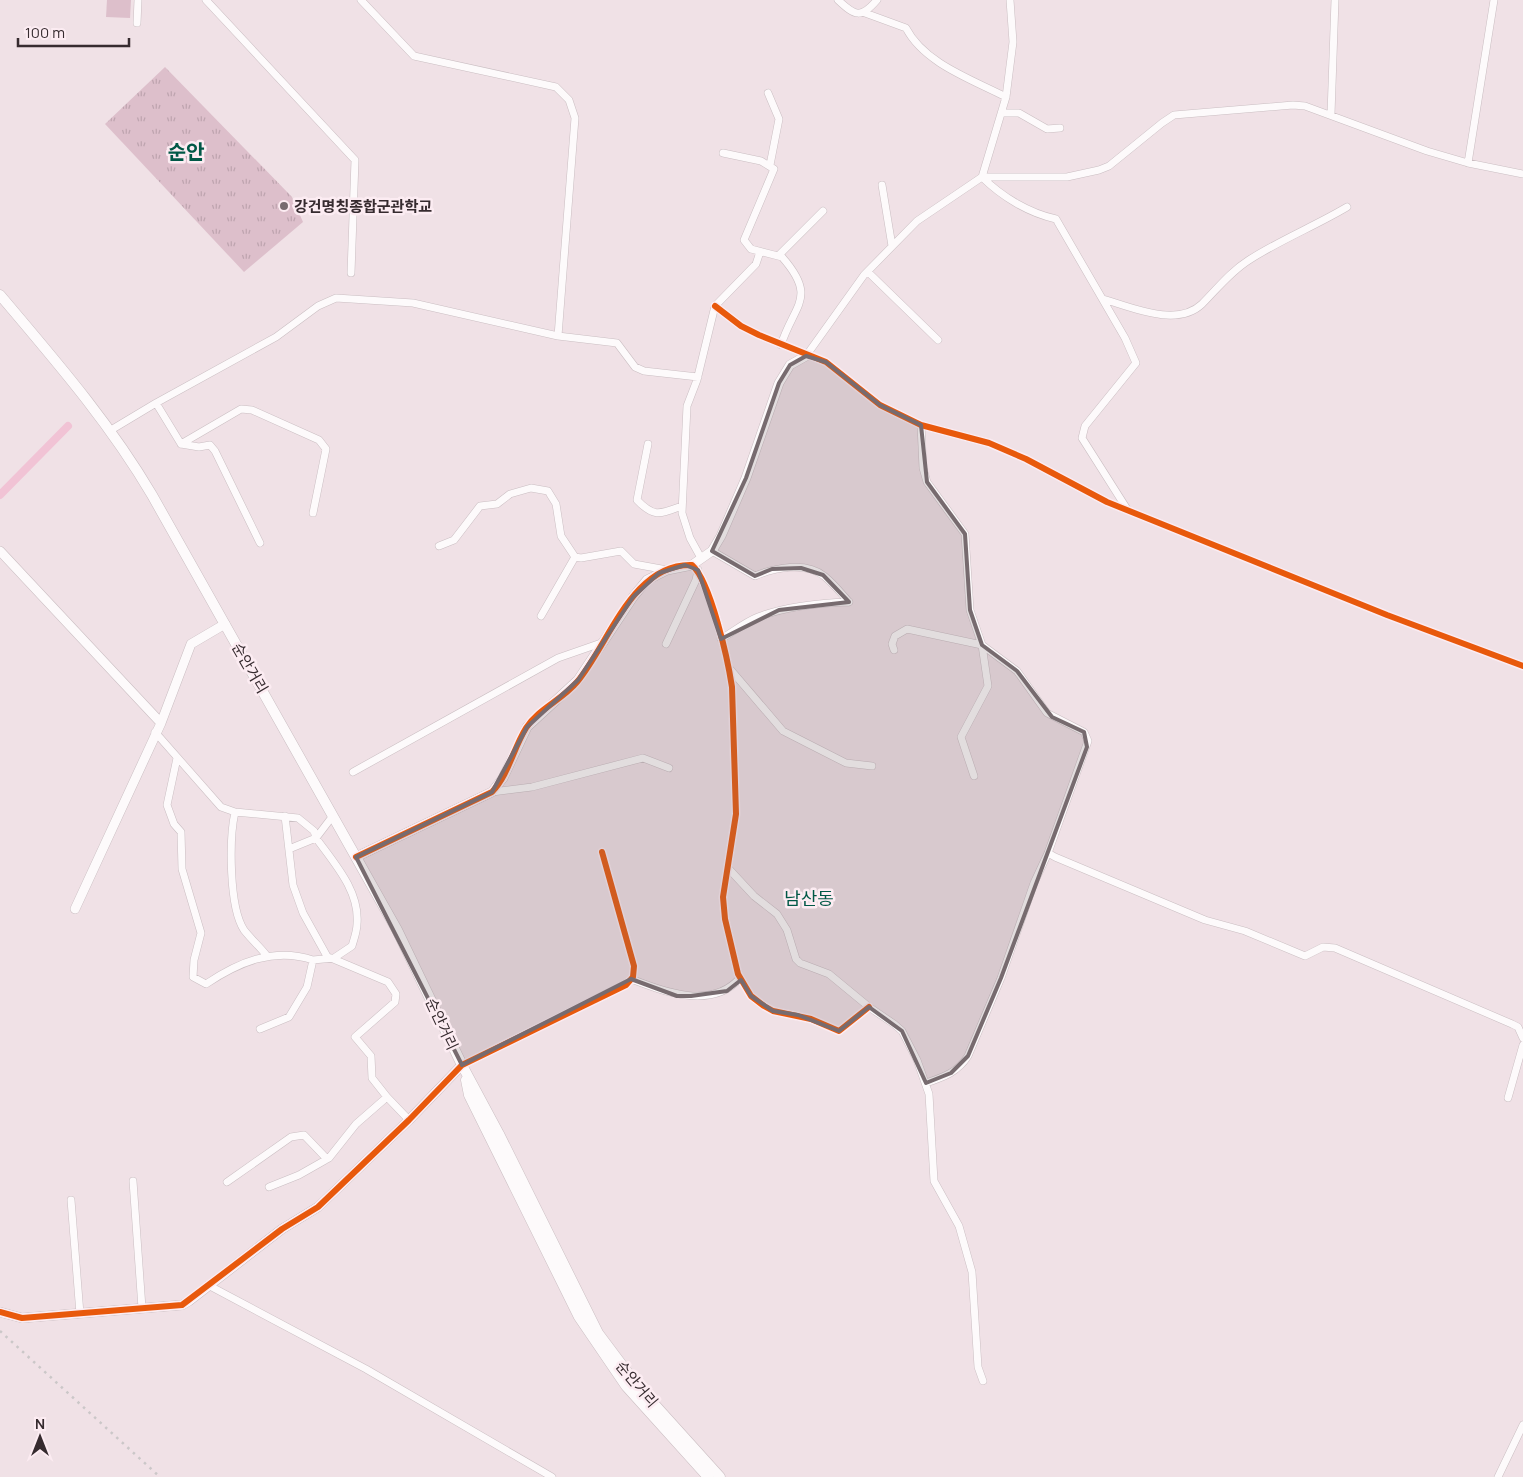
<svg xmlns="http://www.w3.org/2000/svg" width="1523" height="1477" viewBox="0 0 1523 1477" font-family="Manrope,'Noto Sans KR',sans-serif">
<defs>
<pattern id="grass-tufts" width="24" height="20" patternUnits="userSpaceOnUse" patternTransform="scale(1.25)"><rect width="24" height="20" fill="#ddbfcb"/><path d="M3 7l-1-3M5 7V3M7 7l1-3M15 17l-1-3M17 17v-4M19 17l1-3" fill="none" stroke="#bea4af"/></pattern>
</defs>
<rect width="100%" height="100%" fill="#f0e1e6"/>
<path fill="url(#grass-tufts)" d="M165 67 292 197 303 222 244 272 105 124Z"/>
<path fill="#ddbfcb" d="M107 0H131L130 18 106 17Z"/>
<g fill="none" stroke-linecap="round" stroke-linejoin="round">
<path stroke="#f1c3d5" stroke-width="8" d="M0 495 68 426"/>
<defs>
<path id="street" d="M206 0 355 160 351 273
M361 0 414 56 556 87 569 100 575 118 558 336 617 343 635 367 644 371 698 377
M838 0C855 16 861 19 877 0
M865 13 906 28C924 63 971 79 1006 97
M137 23 138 0
M768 93 779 119 770 165
M1002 113H1019L1047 129 1060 128
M1331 114 1335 0
M723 153 761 161 774 169 744 240 751 249 782 257C818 298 794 304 781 345
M1468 163 1494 0
M982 177H1067L1099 170 1109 166 1162 123 1174 115 1293 105 1305 106 1427 151 1468 163 1523 174
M982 177C1002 197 1029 213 1056 219L1125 338 1136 363 1085 426 1082 438 1127 509
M882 185 892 246
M779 255 823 211
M868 272 938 340
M1103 299C1131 307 1177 328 1202 304 1217 289 1230 272 1249 260 1280 240 1315 226 1347 207
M715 306 741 326 759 335 826 362 880 405 921 425 989 443 1026 459 1107 502 1387 615 1523 666
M806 356 864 275 917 221 982 177 1006 97 1013 42 1010 0
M156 403 276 337 318 306 336 298 413 303 558 336
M921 425 923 468 927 482 965 534 970 610 982 645 988 686 961 737 974 776
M111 430 156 403 181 444 241 409 252 410 319 440 326 449 313 513
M181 444 199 447 210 445 215 451 260 543
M648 444 637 500C654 518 660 514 682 506
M439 546 454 540 480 506 497 504 510 494 531 488 548 491 556 504 561 536 575 557 581 558 621 551 634 564 667 570
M712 551 755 576C774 568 806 561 824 576 833 583 841 593 849 602
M701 558 690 538 682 513 687 406 697 380 715 306 756 264 760 252
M692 565C711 582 728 661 732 687L736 814 723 897 725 919 738 974 751 996 764 1006 773 1011 811 1019 839 1031 869 1007
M541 616 575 557
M721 639C733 632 745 622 758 617 787 606 819 603 849 602
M666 644 696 580 698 570
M894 650 892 644 895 636 907 629 982 645 1017 671 1047 713 1084 732 1088 741 1048 853 1034 883 1001 978 968 1056C958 1072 944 1077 926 1083
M730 669 783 731 846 763 872 766
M155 732 221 807 235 812 298 818 314 831 316 838C334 863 360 891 357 924 357 931 354 939 352 946L334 958 313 960
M177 758 167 805 174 824 181 832 182 869 201 933 194 960 193 977 206 984C239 962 274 947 313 960L307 987 289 1017 260 1029
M353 772 558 658 604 642
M492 792 532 787 643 758 669 768
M235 812C229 839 229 907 244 930 251 939 260 947 267 956
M285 816 293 885 303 913 328 958
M289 849 316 838 332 817
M1048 853 1055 857 1205 920 1245 931 1305 956 1323 947 1335 948 1512 1024 1518 1027 1523 1038
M728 868 754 896 777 914 787 930 796 959 800 963 829 974 869 1007 894 1024 902 1031 917 1060 929 1094 934 1181 959 1226 972 1272 978 1367 983 1381
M331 958 388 982 396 994 395 1002 355 1037 371 1056 372 1078 387 1097
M631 979C665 992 712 1010 740 978
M462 1065 626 985 633 977 634 966 602 852
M1508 1098 1523 1045
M133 1181 142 1308
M227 1182 291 1137 304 1135 327 1159
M269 1187 299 1175 329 1158 356 1124 387 1097 409 1120
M71 1200 80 1314
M208 1285 366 1369 552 1477
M1498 1477 1523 1425"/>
<path id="secondary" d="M0 551 161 723
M356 857 492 792 503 778 527 727 578 680 633 597 647 580 667 570 692 565 712 551 721 536 746 478 779 383 790 365 806 356
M75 909 161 723 191 644 225 624
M0 1312 22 1318 182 1305 189 1301 282 1229 318 1207 409 1120 462 1065"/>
<path id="primary" d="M0 295C55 360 109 422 152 495L397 930 462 1065 499 1134 598 1333 637 1385 720 1477
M466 1080 469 1095 579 1317 626 1386 708 1477"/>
</defs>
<use href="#street" stroke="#cabec2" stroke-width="8"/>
<use href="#secondary" stroke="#cabec2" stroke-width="10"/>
<use href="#primary" stroke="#cabec2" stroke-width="11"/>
<use href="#street" stroke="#fdfafb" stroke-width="7"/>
<use href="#secondary" stroke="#fdfafb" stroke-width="9"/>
<use href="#primary" stroke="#fdfafb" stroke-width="10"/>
<path stroke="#cbc7c8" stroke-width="2.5" stroke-dasharray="2.5 5" stroke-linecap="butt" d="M0 1331 160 1477"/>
<defs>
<path id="cycleway" d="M715 306 741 326 759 335 826 362 880 405 921 425 989 443 1026 459 1107 502 1387 615 1523 666
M356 857 492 792C509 774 513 749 526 728 538 709 562 700 577 682 609 644 632 563 692 565 711 582 728 661 732 687L736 814 723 897 725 919 738 974 751 996 764 1006 773 1011 811 1019 839 1031 869 1007
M0 1312 22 1318 182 1305 282 1229 318 1207 409 1120 462 1065 626 985 633 977 634 966 602 852"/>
</defs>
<use href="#cycleway" stroke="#fcecf2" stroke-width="9"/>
<use href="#cycleway" stroke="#e8590c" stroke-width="6"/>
</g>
<path fill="#776b6f" fill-opacity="0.2" stroke="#776b6f" stroke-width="4" stroke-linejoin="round" d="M806 356 826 362 880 405 921 425 927 482 965 534 970 610 982 645 1017 671 1052 717 1084 732 1087 747 1001 978 968 1056 951 1073 926 1083 902 1031 869 1007 839 1031 798 1015 773 1011 751 996 741 980 727 991 691 996H677L631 979 462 1065 356 857 492 792 527 727 578 680 633 597 659 573 685 565 698 570 721 639 779 610 849 602 823 575 801 568 772 569 755 576 712 551 746 478 779 383 790 365Z"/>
<circle fill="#776b6f" stroke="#fcecf2" stroke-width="2" cx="284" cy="206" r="5"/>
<g text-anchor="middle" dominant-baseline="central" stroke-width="5" stroke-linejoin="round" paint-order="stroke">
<g font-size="15" font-weight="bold" fill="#362b2f" stroke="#fcecf2" text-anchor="start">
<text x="294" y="206">강건명칭종합군관학교</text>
</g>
<g font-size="15" fill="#362b2f" stroke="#fcecf2">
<text transform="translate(250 668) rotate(60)">순안거리</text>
<text transform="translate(442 1024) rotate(65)">순안거리</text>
<text transform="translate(637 1384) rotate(50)">순안거리</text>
</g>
<g font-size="18" fill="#005846" stroke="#fcecf2">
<text x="809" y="898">남산동</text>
</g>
<g font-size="20" font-weight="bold" fill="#005846" stroke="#fcecf2">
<text x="186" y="151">순안</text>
</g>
</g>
<g transform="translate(40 1437)" stroke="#fcecf2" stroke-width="4" paint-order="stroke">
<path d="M0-4L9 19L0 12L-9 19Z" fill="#362b2f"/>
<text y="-8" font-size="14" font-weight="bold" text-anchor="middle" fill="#362b2f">N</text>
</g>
<path d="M18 38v8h111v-8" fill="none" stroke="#362b2f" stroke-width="2.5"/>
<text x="25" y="38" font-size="15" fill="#362b2f" stroke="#fcecf2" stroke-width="4" paint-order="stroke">100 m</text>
</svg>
